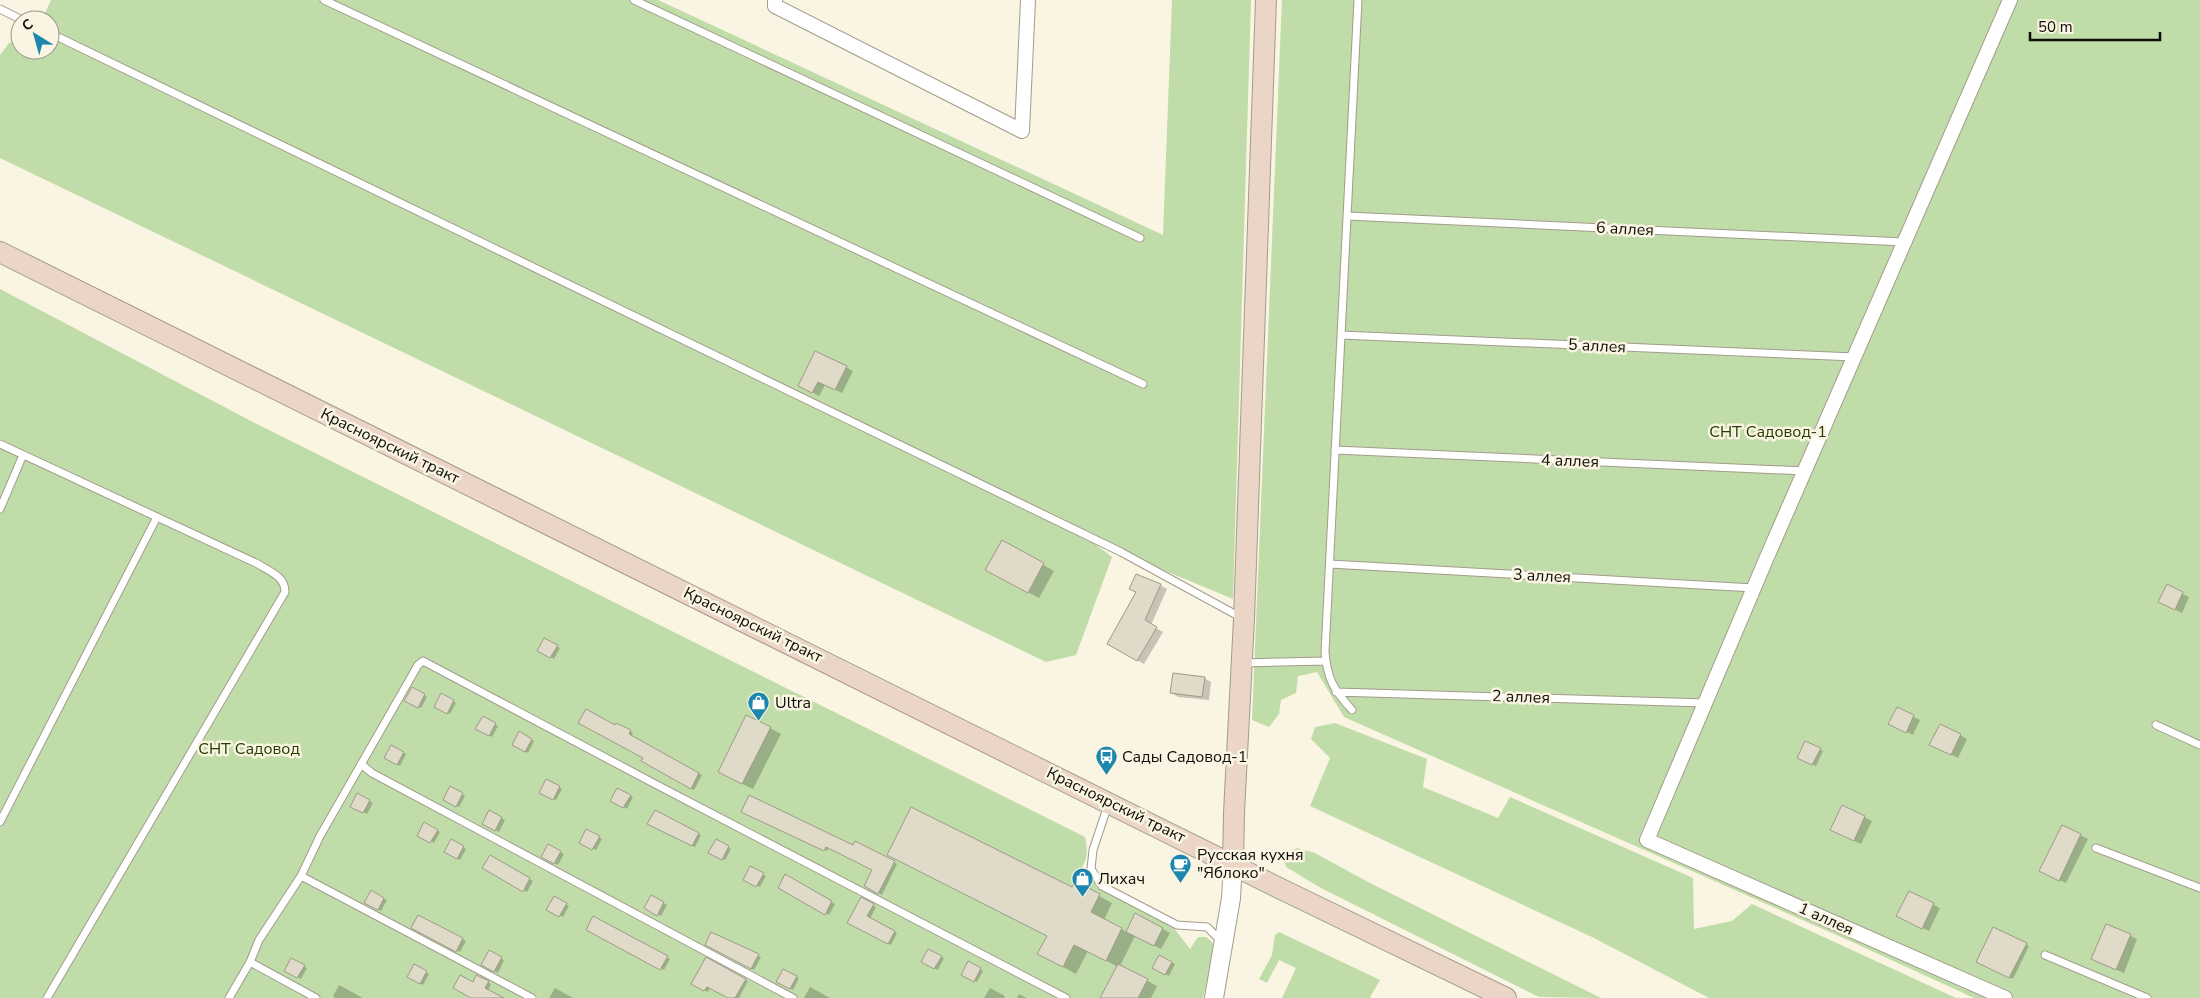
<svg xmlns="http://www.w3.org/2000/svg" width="2200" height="998" viewBox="0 0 2200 998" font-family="'Nunito Sans',sans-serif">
<rect width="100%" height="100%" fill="#faf4e2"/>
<path fill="#c0dca8" d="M51 0H658L1163 235 1172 0H1251L1233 599 1156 567 1155 573 1095 544 1112 557 1076 655 1046 662 0 158V55L9 43 20 40V50H50V20H42Z
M1282 0H2200V998H1974L1850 941 1344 717 1317 672 1298 676 1296 693 1281 700 1279 714 1269 727 1252 720Z
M0 289 251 421 1085 837C1088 851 1088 857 1081 869L1163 914 1190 949 1198 937H1206L1212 942 1215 949 1203 998H0Z
M1335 723 1427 759 1423 787 1498 818 1510 797 1693 878 1694 929 1732 921 1752 904 1956 998H1709L1592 937 1310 806 1330 758 1311 739 1315 727Z
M1297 848 1315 853 1368 882 1601 998 1539 997 1321 888 1286 867 1284 860 1288 854Z
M1279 932 1380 980 1370 997 1372 998H1282L1296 968 1279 960 1267 983 1259 979 1272 955 1275 935Z"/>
<path fill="#0003" d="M846 367 853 371 842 393 825 385 819 396 799 385Z
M1002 542 1054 571 1039 598 997 576Z
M1160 585 1167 589 1151 625 1163 632 1144 664 1108 644Z
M2167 586 2189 597 2182 613 2166 605Z
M545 640 560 648 554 659 539 651Z
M1204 678 1211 682 1209 700 1178 697 1172 693Z
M412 689 427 697 421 708 406 700Z
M441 695 456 703 450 714 435 706Z
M1897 709 1920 720 1913 735 1896 727Z
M483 718 498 726 492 737 477 729Z
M615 726 630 731 633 733 631 737 702 775 694 790 643 760 644 757Z
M770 728 781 734 753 789 730 778Z
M519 733 534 741 528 753 514 745Z
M1960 735 1967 739 1958 758 1938 748Z
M1805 742 1823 751 1816 766 1798 757Z
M391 746 406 754 400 766 385 758Z
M547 781 562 789 556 800 541 792Z
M450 788 465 796 459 807 444 799Z
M618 789 633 797 627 809 612 800Z
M358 795 373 803 367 814 352 806Z
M1842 807 1872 821 1861 844 1838 833Z
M490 812 505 820 499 832 484 823Z
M655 812 701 835 695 847 649 823Z
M745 813 853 847 855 842 897 864 882 895 866 885 874 870 829 847 827 851Z
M425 824 440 832 434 843 419 835Z
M2062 826 2088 839 2066 883 2048 875Z
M587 831 602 839 596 850 581 842Z
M451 841 466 849 460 860 445 852Z
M716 841 731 849 725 860 710 852Z
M548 846 564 854 558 865 543 857Z
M490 857 533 881 527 892 484 868Z
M751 868 766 876 760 887 745 879Z
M1075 883 1112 903 1104 920 1127 932 1136 915 1170 933 1161 949 1135 936 1120 966 1157 986 1151 998H1102L1118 967 1088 951 1076 974 1052 961Z
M800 886 835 904 829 915 780 887Z
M372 892 387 900 381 911 366 903Z
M1909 892 1940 908 1929 931 1905 920Z
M652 897 667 905 661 916 646 908Z
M554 898 569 906 563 917 548 909Z
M861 899 876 907 870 919 897 933 891 945 848 923Z
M418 916 466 941 460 952 412 927Z
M594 918 670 959 664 970 588 929Z
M2107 925 2137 939 2124 973 2092 959Z
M1993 928 2029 946 2013 979 1977 962Z
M712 934 761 957 754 970 706 944Z
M929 950 944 958 938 970 923 962Z
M489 952 504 960 498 973 483 965Z
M1160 956 1175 964 1169 976 1154 968Z
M706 959 748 981 739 998H731L710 987 708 992 693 984Z
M292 960 307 968 301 979 286 971Z
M969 963 983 971 977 982 962 974Z
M414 965 429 974 423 985 408 977Z
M784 970 799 978 793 990 778 982Z
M477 976 491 984 488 991 501 998H474Z
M339 985 363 998H335L333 996Z
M810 987 830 998H804Z
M555 988 573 998H549Z
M990 988 1005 996 1004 998H984Z
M1019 994 1027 998H1017Z"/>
<path fill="#e0dac9" stroke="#9f9989" d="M815 351 847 366 835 390 818 382 812 393 798 386Z
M1002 540 1044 563 1028 593 985 570Z
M1136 574 1161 584 1145 620 1157 627 1137 661 1107 644 1136 592 1129 589Z
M2167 584 2183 592 2175 610 2158 602Z
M544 638 558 645 550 658 537 651Z
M1173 673 1205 677 1202 697 1170 693Z
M412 687 425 694 418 708 404 701Z
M441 693 454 700 447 714 434 707Z
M1897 707 1914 715 1906 733 1888 724Z
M586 709 615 725 616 723 631 730 629 734 699 773 691 789 641 761 643 758 578 723Z
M746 715 771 727 742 784 718 772Z
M483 716 496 723 489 736 475 729Z
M1940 724 1961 734 1951 755 1929 745Z
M519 731 532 739 525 752 512 745Z
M1805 741 1821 748 1812 765 1797 758Z
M391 745 404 752 397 765 384 758Z
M546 779 560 786 553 800 539 793Z
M450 786 463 793 456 807 443 800Z
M617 788 631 795 623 808 610 801Z
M357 793 370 800 363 813 350 807Z
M749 795 853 845 855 841 895 861 878 894 864 886 872 870 826 847 824 851 741 812Z
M1842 805 1865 816 1854 841 1830 830Z
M911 807 1072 887 1075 881 1100 894 1091 912 1122 928 1106 961 1074 945 1063 967 1037 954 1047 936 887 855Z
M489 810 502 817 495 831 482 824Z
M655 810 699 833 692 846 647 824Z
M424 822 438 830 430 843 417 836Z
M2062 825 2081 834 2059 881 2039 871Z
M586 829 600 836 592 850 579 843Z
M451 839 464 846 457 859 444 852Z
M716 839 729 846 722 860 708 853Z
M548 844 561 851 554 864 541 857Z
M490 855 530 878 523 892 482 868Z
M750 866 764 873 756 887 743 880Z
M785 874 832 901 825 915 778 888Z
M371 890 384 898 378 910 364 903Z
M1909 891 1934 903 1922 929 1896 916Z
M651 895 664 902 657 916 644 908Z
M554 896 567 903 559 917 546 910Z
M861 897 874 904 867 916 895 931 888 944 847 923Z
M1135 913 1163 928 1154 946 1126 932Z
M418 915 463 938 456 952 411 928Z
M593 916 668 956 660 970 586 930Z
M2106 924 2131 934 2116 970 2091 959Z
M1993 927 2027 943 2009 978 1976 962Z
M711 932 759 954 751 969 705 945Z
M928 949 942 956 934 969 921 962Z
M489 950 502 957 494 972 481 965Z
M1159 955 1172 962 1165 975 1152 968Z
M706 957 746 979 735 998H728L707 987 704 991 691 984Z
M291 958 305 965 297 978 284 971Z
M968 961 981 968 974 982 961 975Z
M414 964 427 971 420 984 407 977Z
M1118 964 1148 979 1138 998H1100Z
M783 969 797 976 790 989 776 982Z
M460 975 473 982 476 975 489 981 485 988 504 998H471L453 988Z"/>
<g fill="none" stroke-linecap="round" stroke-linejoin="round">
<defs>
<path id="service" d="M324 0 1143 384
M634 0 1140 238
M0 9 22 20
M50 33 1121 552 1242 618
M1347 216 1904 242
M1341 335 1854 357
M0 444 258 564C270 572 285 576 285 592L47 998
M1335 450 1805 471
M0 509 23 455
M1330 564 1754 588
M1244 663 1326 661
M1336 692 1705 703
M1352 710C1334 690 1327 679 1325 652L1358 0
M2156 725 2200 745
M361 764 372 773 793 998
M1108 805 1093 850 1091 869 1102 886 1177 925 1207 927 1221 941
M0 822 157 517
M2096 848 2200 888
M301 876 532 998
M2045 955 2147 998
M250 962 316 998
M229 998 250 962 259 940 301 876 320 836 418 665 423 661 657 785 1066 998"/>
<path id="minor" d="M775 0V6L1022 131 1028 0
M2005 998 1647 840 1767 557 2010 0"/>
<path id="tertiary" d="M1214 998 1231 898 1233 863"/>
<path id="secondary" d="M0 252 1281 889 1506 998
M1233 863 1234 813 1244 619 1266 0"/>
</defs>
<use href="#service" stroke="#a29c8c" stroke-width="9"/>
<use href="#minor" stroke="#a29c8c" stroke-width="16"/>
<use href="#tertiary" stroke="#a29c8c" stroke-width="20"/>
<use href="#secondary" stroke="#a29c8c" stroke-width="22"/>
<use href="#service" stroke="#fff" stroke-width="7"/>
<use href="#minor" stroke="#fff" stroke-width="14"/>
<use href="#tertiary" stroke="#fff" stroke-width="18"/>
<use href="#secondary" stroke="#ebd5c7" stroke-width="20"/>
</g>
<defs>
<symbol id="shop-pin" viewBox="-11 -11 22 30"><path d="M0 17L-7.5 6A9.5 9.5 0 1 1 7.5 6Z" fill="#1c87ae" stroke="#faf4e2"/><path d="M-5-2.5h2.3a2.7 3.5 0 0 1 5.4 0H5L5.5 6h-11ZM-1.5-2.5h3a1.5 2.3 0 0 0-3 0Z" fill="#fff"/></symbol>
<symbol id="bus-pin" viewBox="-11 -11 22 30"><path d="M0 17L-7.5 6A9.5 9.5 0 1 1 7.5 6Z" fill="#1c87ae" stroke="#faf4e2"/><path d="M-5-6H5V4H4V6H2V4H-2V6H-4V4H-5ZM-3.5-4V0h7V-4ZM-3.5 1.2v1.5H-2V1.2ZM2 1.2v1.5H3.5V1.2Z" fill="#fff"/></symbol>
<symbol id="cafe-pin" viewBox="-11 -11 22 30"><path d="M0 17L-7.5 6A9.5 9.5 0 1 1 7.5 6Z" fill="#1c87ae" stroke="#faf4e2"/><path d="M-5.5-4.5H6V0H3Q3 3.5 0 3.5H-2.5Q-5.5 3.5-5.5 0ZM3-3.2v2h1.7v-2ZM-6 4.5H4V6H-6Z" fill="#fff"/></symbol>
</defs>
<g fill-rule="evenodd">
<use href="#shop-pin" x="746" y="690" width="25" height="34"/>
<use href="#bus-pin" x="1094" y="744" width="25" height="34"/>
<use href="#cafe-pin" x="1168" y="852" width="25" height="34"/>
<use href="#shop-pin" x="1070" y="866" width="25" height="34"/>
</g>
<g text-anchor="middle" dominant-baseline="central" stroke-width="5" stroke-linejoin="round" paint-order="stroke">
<g font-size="16" fill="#0f0d07" stroke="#faf4e2">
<text transform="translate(1625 229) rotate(3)">6 аллея</text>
<text transform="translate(1597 346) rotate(3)">5 аллея</text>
<text transform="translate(390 446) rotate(26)">Красноярский тракт</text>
<text transform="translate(1570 461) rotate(2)">4 аллея</text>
<text transform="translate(1542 576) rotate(3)">3 аллея</text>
<text transform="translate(753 625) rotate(26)">Красноярский тракт</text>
<text transform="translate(1521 697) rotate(2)">2 аллея</text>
<text transform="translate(1116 805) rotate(26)">Красноярский тракт</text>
<text transform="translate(1826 919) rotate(24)">1 аллея</text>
</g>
<g font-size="16" fill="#243d01" stroke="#faf4e2">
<text x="1768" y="432">СНТ Садовод-1</text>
<text x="249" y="749">СНТ Садовод</text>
</g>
<g font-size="16" fill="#0f0d07" stroke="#faf4e2" text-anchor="start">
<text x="775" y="703">Ultra</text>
<text x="1122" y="757">Сады Садовод-1</text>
<text x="1197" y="855">Русская кухня<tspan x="1197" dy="18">"Яблоко"</tspan></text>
<text x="1098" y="879">Лихач</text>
</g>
</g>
<g transform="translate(35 35) rotate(323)"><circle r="24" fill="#faf4e2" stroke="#9c988a"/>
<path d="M0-4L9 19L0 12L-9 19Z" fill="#1c87ae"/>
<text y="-8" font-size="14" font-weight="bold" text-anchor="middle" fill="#0f0d07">С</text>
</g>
<path d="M2030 32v8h130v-8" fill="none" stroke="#0f0d07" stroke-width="2.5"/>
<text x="2038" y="32" font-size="15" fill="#0f0d07" stroke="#faf4e2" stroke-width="4" paint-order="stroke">50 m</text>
</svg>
